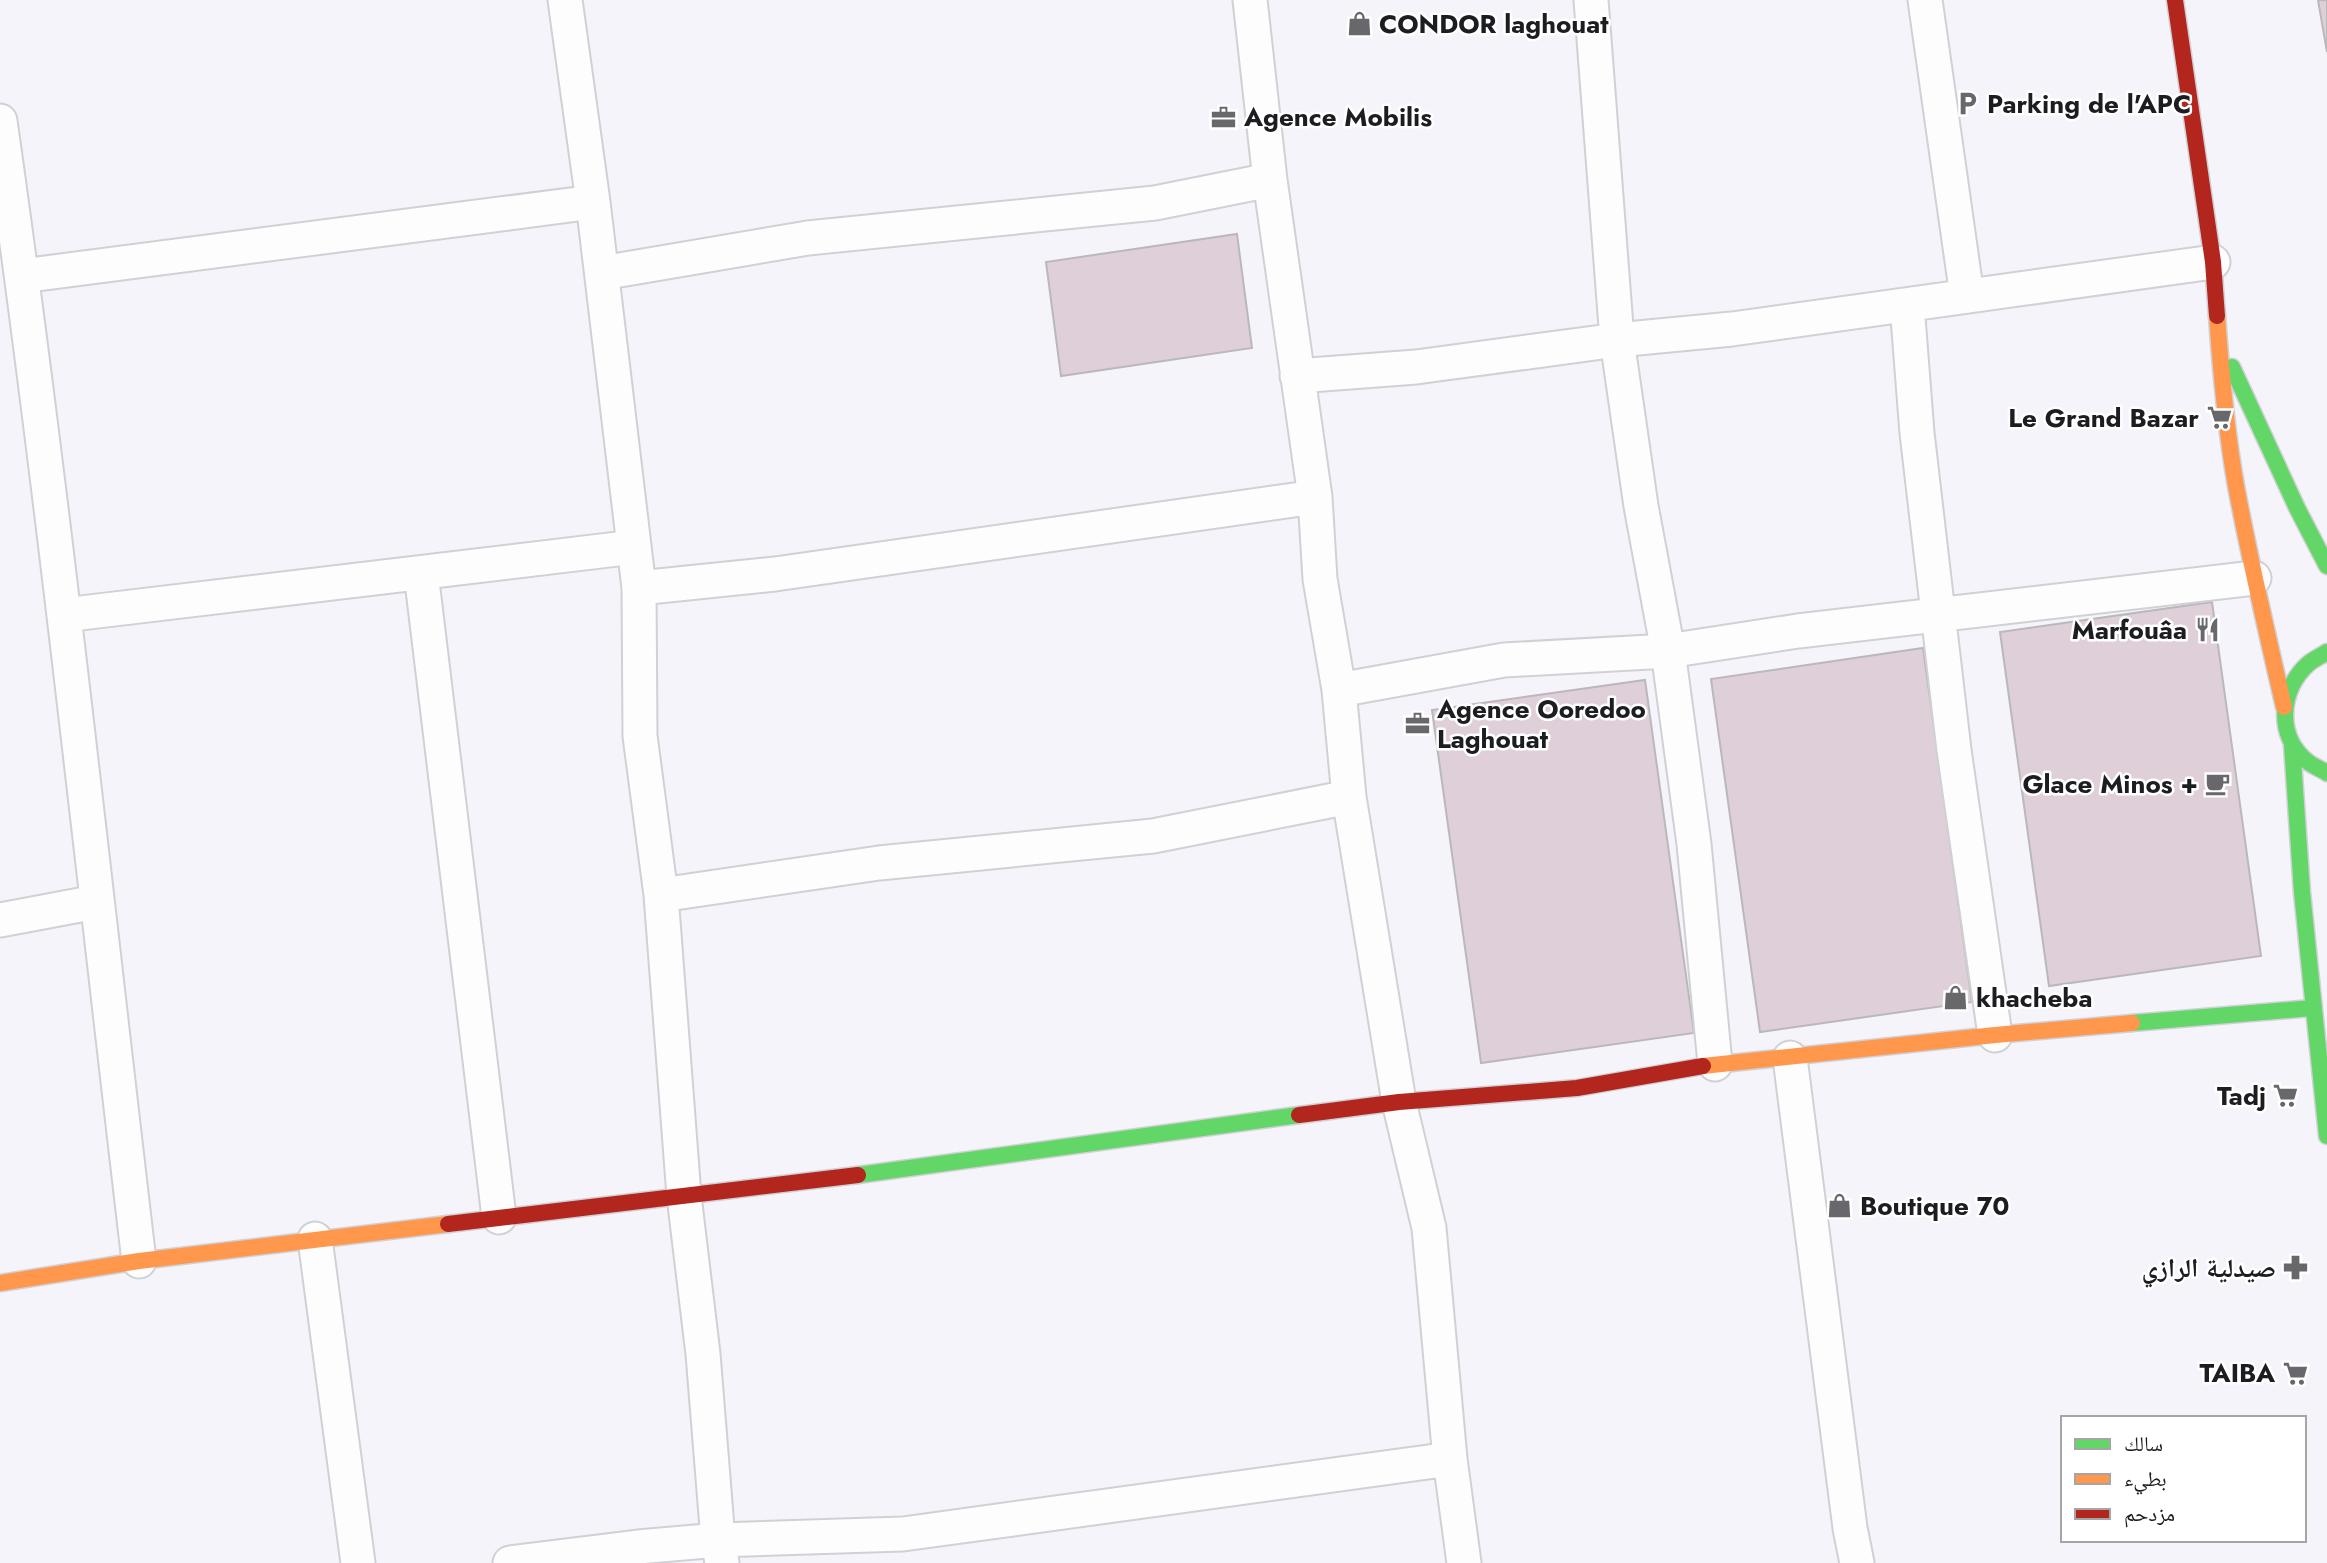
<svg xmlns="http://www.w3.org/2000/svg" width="2327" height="1563" viewBox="0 0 2327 1563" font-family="Jost,'Noto Naskh Arabic',sans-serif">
<rect width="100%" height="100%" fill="#f4f4fa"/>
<path fill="#dfcfd8" stroke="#bab8bb" stroke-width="2" d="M2318 0H2327V52Z
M1237 234 1252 348 1061 376 1046 262Z
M2212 602 2261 956 2049 986 2000 632Z
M1923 648 1972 1002 1760 1032 1711 679Z
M1645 680 1694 1033 1481 1063 1432 710Z"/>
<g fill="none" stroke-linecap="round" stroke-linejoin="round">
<defs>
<path id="street" d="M565 0 593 202 639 588 640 736 661 895 684 1196 703 1354 718 1540 722 1563
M1250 0 1270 180 1315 497 1320 579 1339 690 1349 797 1399 1102 1429 1228 1450 1459 1464 1563
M1591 0 1617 340 1641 506 1668 651 1694 844 1715 1064
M1925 0 1967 296
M0 121C54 500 94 881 139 1261
M602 273 808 238 1155 203 1270 180
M22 276 593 202
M1907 305 1917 433 1954 750 1995 1035
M1297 376 1416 367 1617 340 1732 329 2213 262
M421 573 499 1217
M639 588 775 574 1315 497
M64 615 634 547
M1339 690 1504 660 1668 651 1798 631 2254 578
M661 895 879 863 1153 836 1349 797
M0 920 96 902
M1790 1058 1850 1528 1857 1563
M315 1239 358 1563
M510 1563 638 1547 718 1540 903 1534 1450 1459"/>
<path id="fast" d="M2232 367 2297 508 2327 566
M2327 652C2321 656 2314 659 2308 664 2279 690 2276 737 2308 762 2313 766 2321 769 2327 773
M2292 745 2302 892 2327 1136
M2132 1023 2312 1008
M858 1175 1299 1115"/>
<path id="slow" d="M2217 316C2221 373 2226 430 2236 486 2250 561 2267 634 2284 707
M1703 1066 1995 1035 2132 1023
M0 1283 139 1261 448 1224"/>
<path id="jam" d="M2175 0 2213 262 2217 316
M1299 1115 1399 1102 1577 1088 1703 1066
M448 1224 858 1175"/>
</defs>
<use href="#street" stroke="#d0d1d5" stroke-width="37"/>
<use href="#fast" stroke="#d0d1d5" stroke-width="19"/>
<use href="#slow" stroke="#d0d1d5" stroke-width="19"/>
<use href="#jam" stroke="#d0d1d5" stroke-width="19"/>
<use href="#street" stroke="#fdfdfe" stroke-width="33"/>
<use href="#fast" stroke="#63d668" stroke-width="16"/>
<use href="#slow" stroke="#ff974d" stroke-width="16"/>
<use href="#jam" stroke="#b3261e" stroke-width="16"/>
</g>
<defs>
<symbol id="shop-bare" viewBox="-9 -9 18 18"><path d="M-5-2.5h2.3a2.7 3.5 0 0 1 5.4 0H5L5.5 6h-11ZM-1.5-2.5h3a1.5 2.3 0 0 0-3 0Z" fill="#68686c" stroke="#fff" stroke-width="2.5" paint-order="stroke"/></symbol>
<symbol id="parking-bare" viewBox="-9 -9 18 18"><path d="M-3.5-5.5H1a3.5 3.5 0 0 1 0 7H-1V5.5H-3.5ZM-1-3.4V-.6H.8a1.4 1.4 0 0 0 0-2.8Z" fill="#68686c" stroke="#fff" stroke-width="2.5" paint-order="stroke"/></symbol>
<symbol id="office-bare" viewBox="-9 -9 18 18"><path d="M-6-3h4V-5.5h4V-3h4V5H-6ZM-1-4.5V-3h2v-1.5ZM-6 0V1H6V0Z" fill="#68686c" stroke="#fff" stroke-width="2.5" paint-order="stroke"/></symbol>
<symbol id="supermarket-bare" viewBox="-9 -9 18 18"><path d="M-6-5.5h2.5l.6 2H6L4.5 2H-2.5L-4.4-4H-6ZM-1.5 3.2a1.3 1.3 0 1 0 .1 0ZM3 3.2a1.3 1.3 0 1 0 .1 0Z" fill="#68686c" stroke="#fff" stroke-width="2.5" paint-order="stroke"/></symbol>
<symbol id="restaurant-bare" viewBox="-9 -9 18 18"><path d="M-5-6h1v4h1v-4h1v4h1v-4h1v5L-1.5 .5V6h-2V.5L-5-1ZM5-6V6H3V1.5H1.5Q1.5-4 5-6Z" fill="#68686c" stroke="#fff" stroke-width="2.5" paint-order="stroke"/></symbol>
<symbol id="cafe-bare" viewBox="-9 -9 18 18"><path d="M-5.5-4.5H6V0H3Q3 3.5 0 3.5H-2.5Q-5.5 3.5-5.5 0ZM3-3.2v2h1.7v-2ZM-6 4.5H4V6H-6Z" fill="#68686c" stroke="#fff" stroke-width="2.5" paint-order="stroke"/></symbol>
<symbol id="pharmacy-bare" viewBox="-9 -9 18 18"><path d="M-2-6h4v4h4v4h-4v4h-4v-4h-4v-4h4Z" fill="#68686c" stroke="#fff" stroke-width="2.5" paint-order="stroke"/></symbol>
</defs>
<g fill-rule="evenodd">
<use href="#shop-bare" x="1342" y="6" width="35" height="35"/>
<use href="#parking-bare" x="1950" y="86" width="35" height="35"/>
<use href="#office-bare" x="1206" y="100" width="35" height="35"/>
<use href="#supermarket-bare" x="2202" y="400" width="35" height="35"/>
<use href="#restaurant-bare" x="2190" y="612" width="35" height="35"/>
<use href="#office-bare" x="1400" y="706" width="35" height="35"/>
<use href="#cafe-bare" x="2200" y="766" width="35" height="35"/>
<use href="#shop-bare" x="1938" y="980" width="35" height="35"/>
<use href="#supermarket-bare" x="2268" y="1078" width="35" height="35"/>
<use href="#shop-bare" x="1822" y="1188" width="35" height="35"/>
<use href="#pharmacy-bare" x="2278" y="1250" width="35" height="35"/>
<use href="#supermarket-bare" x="2278" y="1356" width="35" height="35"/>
</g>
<g text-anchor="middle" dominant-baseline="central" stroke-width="5" stroke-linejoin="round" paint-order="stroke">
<g font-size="26" font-weight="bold" fill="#1c1d20" stroke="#fff" text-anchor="start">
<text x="1379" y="24">CONDOR laghouat</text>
<text x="1987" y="104">Parking de l'APC</text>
<text x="1244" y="117">Agence Mobilis</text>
<text x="2199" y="418" text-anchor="end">Le Grand Bazar</text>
<text x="2187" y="630" text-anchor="end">Marfouâa</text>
<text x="1437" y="709">Agence Ooredoo<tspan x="1437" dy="30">Laghouat</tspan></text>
<text x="2198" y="784" text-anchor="end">Glace Minos +</text>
<text x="1976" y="998">khacheba</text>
<text x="2266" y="1096" text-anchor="end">Tadj</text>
<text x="1860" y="1206">Boutique 70</text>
<text x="2276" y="1268" text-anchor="end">صيدلية الرازي</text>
<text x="2275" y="1373" text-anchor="end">TAIBA</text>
</g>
</g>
<rect x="2061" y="1416" width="245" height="126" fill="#ffffff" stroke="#a4a5a6" stroke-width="2"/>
<rect x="2075" y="1439" width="35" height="10" fill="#63d668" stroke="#a4a5a6" stroke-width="2"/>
<text x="2124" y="1451" font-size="21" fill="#1c1d20">سالك</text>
<rect x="2075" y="1474" width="35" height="10" fill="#ff974d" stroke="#a4a5a6" stroke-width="2"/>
<text x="2124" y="1486" font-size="21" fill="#1c1d20">بطيء</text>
<rect x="2075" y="1509" width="35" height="10" fill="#b3261e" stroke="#a4a5a6" stroke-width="2"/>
<text x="2124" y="1521" font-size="21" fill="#1c1d20">مزدحم</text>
</svg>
